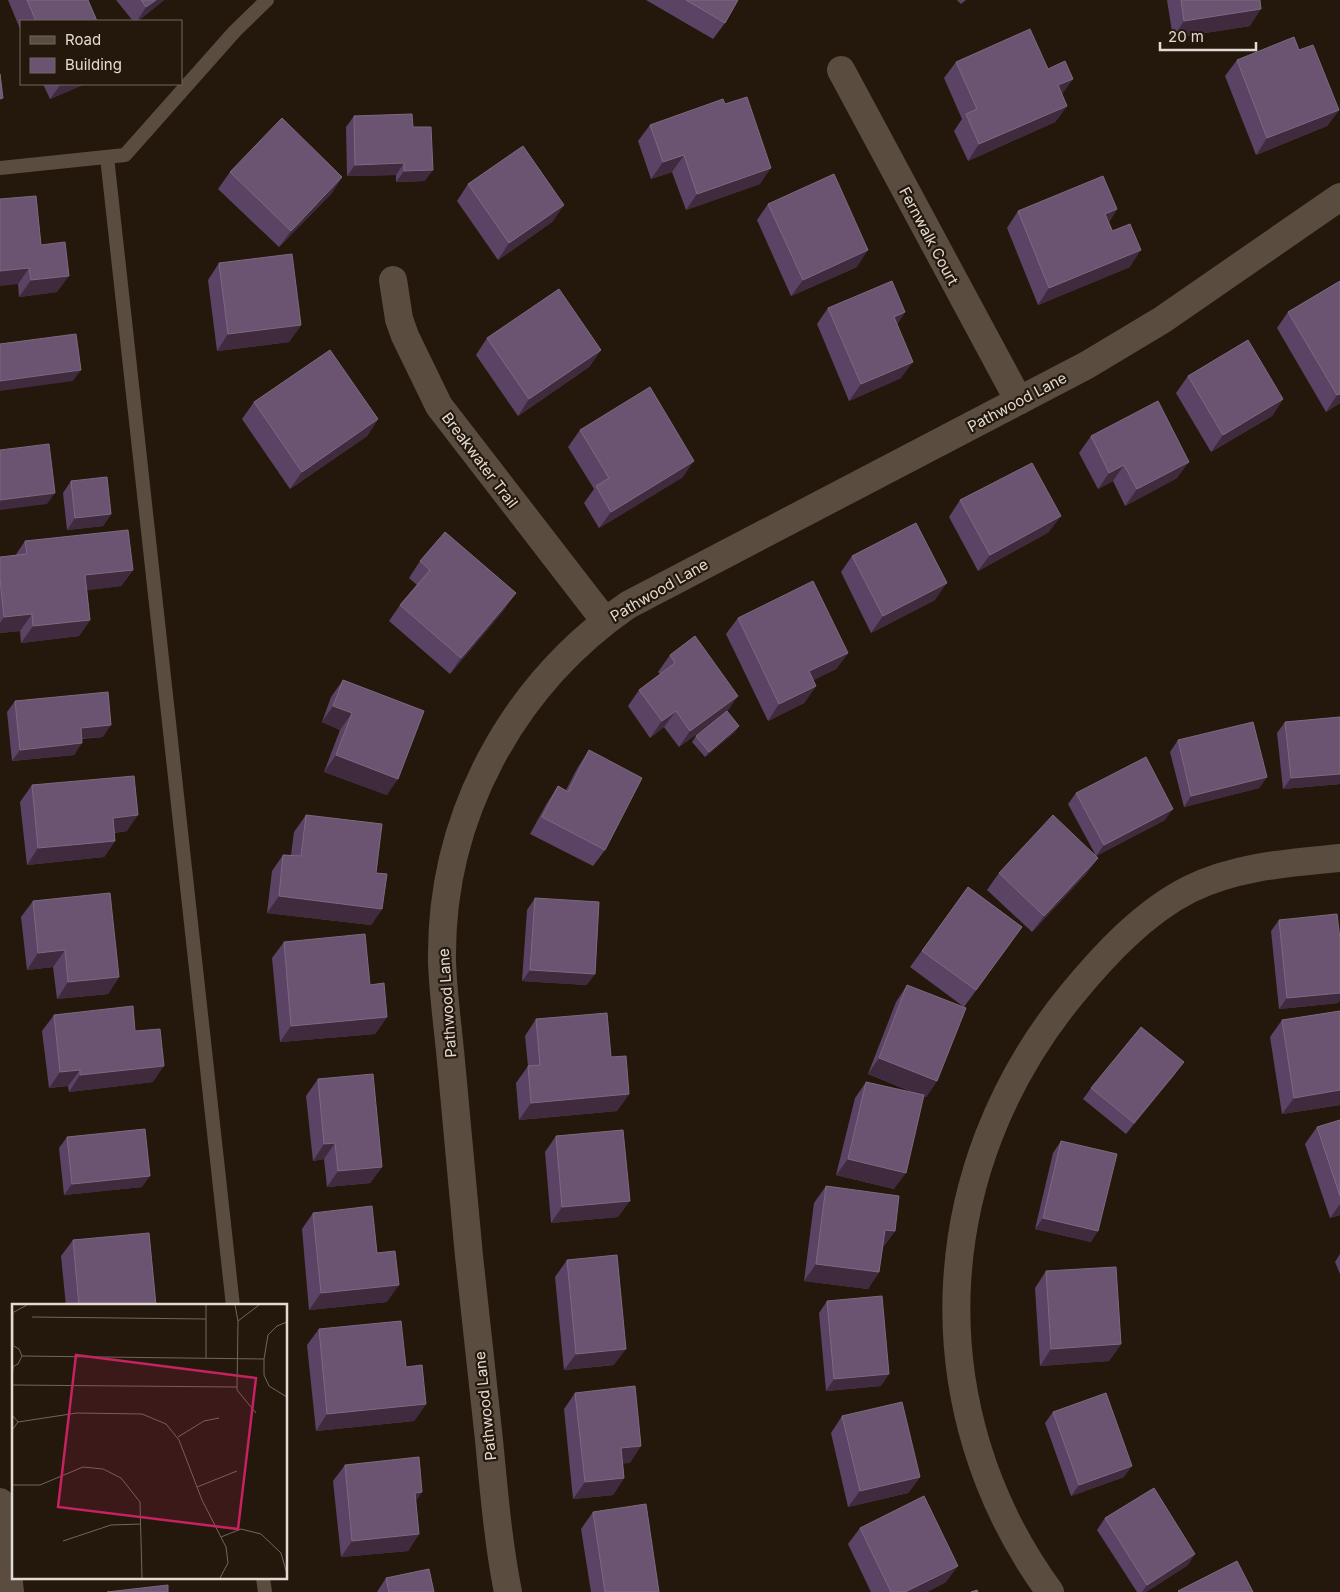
<svg xmlns="http://www.w3.org/2000/svg" width="1340" height="1592" viewBox="0 0 1340 1592" font-family="Inter,sans-serif">
<rect width="100%" height="100%" fill="#24180d"/>
<g fill="none" stroke-linecap="round" stroke-linejoin="round">
<path stroke="#5a4d40" stroke-width="14" d="M107 157 233 1306
M0 168 125 155 235 31 267 0
M263 1578 265 1592"/>
<path stroke="#5a4d40" stroke-width="28" d="M841 70 1019 401
M393 280 399 319 405 336 439 406 605 621
M0 1502 10 1592
M508 1592C498 1542 494 1491 489 1440 482 1379 476 1317 469 1256 463 1191 457 1126 451 1061 448 1028 443 994 442 961 440 818 511 686 628 605L1087 365 1162 320 1340 197
M1050 1592C916 1408 928 1169 1072 994 1104 955 1144 912 1190 889 1237 866 1289 863 1340 858"/>
</g>
<path fill="#5b4365" d="M8 0H88L97 21H21V31Z
M116 0H164L138 21H133Z
M646 0H738L725 23 713 39Z
M957 0H966L961 4Z
M1167 0H1260L1250 26 1173 38Z
M1237 60 1339 110 1327 126 1256 155 1225 76Z
M956 62 1048 69 1062 94 1067 106 1055 122 968 161 954 131 962 119 944 78Z
M43 84H85L50 99Z
M354 116 413 127 425 181 396 182V175L347 176 346 127Z
M650 125 760 184 686 210 672 172 651 179 638 141Z
M230 172 342 177 331 194 279 247 218 189Z
M468 184 564 205 552 222 498 260 457 201Z
M768 204 857 267 791 296 757 220Z
M1117 209 1109 222 1130 267 1038 305 1007 228 1018 211Z
M41 245 57 292 19 297 18 284Z
M219 263 301 325 289 342 217 351 208 280Z
M1340 281V403L1326 412 1277 328 1288 312Z
M828 308 905 312 897 324 901 378 849 401 817 324Z
M487 338 601 350 589 367 518 416 476 355Z
M1188 376 1283 399 1272 416 1211 452 1176 393Z
M254 402 378 419 367 436 290 489 242 419Z
M580 430 683 477 599 528 584 503 594 489 568 447Z
M1091 436 1177 478 1125 506 1113 481 1098 489 1079 453Z
M71 481 111 514 103 526 67 530 63 493Z
M960 500 1049 532 978 571 949 517Z
M25 541 133 570 121 586 87 590 90 620 79 636 21 643 20 631 0 633V557L15 556Z
M852 556 935 600 871 633 841 572Z
M420 561 504 610 450 674 389 621 400 605 417 585 409 578Z
M738 618 848 653 836 669 813 680 816 686 804 703 768 721 726 634Z
M670 655 727 711 735 732 705 757 692 742 696 736 716 720 679 747 664 727 650 738 628 706 639 690 660 674 658 672Z
M343 680 387 795 324 772 340 730 322 722 331 697Z
M15 701 103 737 82 739 74 755 12 761 7 712Z
M1340 717V784L1283 789 1277 733 1285 722Z
M1178 740 1267 777 1259 788 1184 807 1170 752Z
M589 750 605 850 593 866 530 834 547 803 558 786 566 790 578 767Z
M32 785 127 831 114 833 115 841 104 857 27 865 20 802Z
M1076 793 1165 820 1096 856 1098 858 1086 874 1032 932 987 890 999 873 1095 854 1068 804Z
M306 815 376 873 382 909 371 925 267 913 272 871 283 855H291L294 832Z
M968 887 1022 927 964 1007 910 967Z
M535 898 587 985 522 981 527 910Z
M33 901 119 977 108 994 57 999 53 967 27 970 21 917Z
M1279 920 1340 939V1000L1338 1003 1279 1009 1271 931Z
M284 942 370 985 387 1017 375 1034 280 1042 272 958Z
M907 985 937 1081 926 1097 924 1096 894 1189 836 1175 855 1098 866 1082 917 1094 868 1074 896 1002Z
M1340 1011V1105L1282 1114 1270 1037 1282 1020Z
M54 1015 135 1031 153 1082 69 1092 68 1086 49 1088 42 1031Z
M536 1019 611 1057 629 1094 617 1111 519 1120 516 1083 528 1066 525 1036Z
M1176 1073 1126 1134 1083 1099 1091 1088Z
M318 1079 382 1167 370 1183 327 1187 324 1159 313 1161 306 1096Z
M1340 1120V1215L1330 1218 1305 1144 1317 1127Z
M556 1136 618 1217 551 1223 545 1152Z
M67 1137 142 1187 64 1195 59 1148Z
M1061 1141 1091 1242 1035 1229 1053 1153Z
M826 1186 895 1231 883 1247 879 1272 868 1289 804 1281 814 1203Z
M313 1213 377 1253 387 1302 309 1310 302 1229Z
M73 1240 156 1305 155 1306H66L61 1256Z
M1340 1254V1274L1335 1262Z
M567 1260 614 1365 564 1370 555 1277Z
M1046 1271 1121 1344 1109 1361 1040 1366 1035 1288Z
M827 1301 881 1386 826 1391 819 1313Z
M319 1329 406 1367 426 1404 414 1421 316 1431 307 1345Z
M575 1393 630 1463H623L624 1478 613 1495 573 1499 564 1409Z
M1053 1412 1124 1477 1071 1496 1045 1423Z
M842 1416 920 1477 908 1493 848 1507 831 1433Z
M345 1465 416 1501 419 1534 408 1551 341 1557 333 1481Z
M593 1512 659 1592H591L581 1529Z
M1105 1518 1188 1565 1146 1592H1137L1097 1530Z
M860 1528 946 1582 927 1592H871L848 1544Z
M386 1578 434 1592H377Z"/>
<path fill="#3f2b3d" d="M156 0H164L138 21H137L146 7Z
M1261 9 1250 26 1173 38 1184 21Z
M1073 79 1061 96 1058 85Z
M61 84H85L50 99Z
M1067 106 1055 122 968 161 979 144Z
M1339 110 1327 126 1256 155 1267 138Z
M684 155 672 172 651 179 663 162Z
M404 163 396 175 347 176 355 165Z
M771 168 760 184 686 210 697 194Z
M433 170 425 181 396 182 404 171Z
M342 177 331 194 279 247 291 231Z
M564 205 552 222 498 260 509 243Z
M1117 209 1106 226 1105 214Z
M868 250 857 267 791 296 803 280Z
M1141 250 1130 267 1038 305 1049 288Z
M29 268 18 284 0 286V271Z
M69 276 57 292 19 297 31 280Z
M905 312 894 329V317Z
M301 325 289 342 217 351 228 334Z
M601 350 589 367 518 416 529 399Z
M913 362 901 378 849 401 861 384Z
M81 370 73 381 0 391V381Z
M1340 394V403L1326 412 1337 395Z
M1283 399 1272 416 1211 452 1223 435Z
M378 419 367 436 290 489 302 472Z
M694 461 683 477 599 528 611 512Z
M1189 462 1177 478 1125 506 1137 489Z
M1124 465 1113 481 1098 489 1109 473Z
M55 493 47 504 0 510V500Z
M111 514 103 526 67 530 75 518Z
M1061 516 1049 532 978 571 990 555Z
M133 570 121 586 74 592 85 575Z
M947 583 935 600 871 633 883 616Z
M516 593 504 610 450 674 461 658Z
M32 614 20 631 0 633V623L4 617Z
M90 620 79 636 21 643 33 626Z
M848 653 836 669 798 688 809 671Z
M816 686 804 703 768 721 779 704Z
M738 696 727 712 679 747 690 731Z
M333 706 352 713 340 730 322 722Z
M676 711 664 727 650 738 662 721Z
M111 725 103 737 73 739 81 728Z
M739 726 735 732 705 757 709 752Z
M82 743 74 755 12 761 20 750Z
M336 755 398 779 387 795 324 772Z
M1340 774V784L1283 789 1291 778Z
M1267 777 1259 788 1184 807 1191 796Z
M1173 809 1165 820 1096 856 1104 845Z
M138 815 127 831 101 834 113 818Z
M115 841 104 857 27 865 38 848Z
M1098 858 1086 874 1032 932 1044 916Z
M279 896 382 909 371 925 267 913Z
M65 950 53 967 27 970 38 953Z
M530 970 595 974 587 985 522 981Z
M119 977 108 994 57 999 68 982Z
M1340 993V1000L1338 1003 1279 1009 1287 998Z
M387 1017 375 1034 280 1042 291 1026Z
M879 1058 937 1081 926 1097 868 1074Z
M1184 1062 1176 1073 1126 1134 1134 1123Z
M164 1066 153 1082 69 1092 80 1075Z
M80 1070 68 1086 49 1088 60 1072Z
M1340 1090V1105L1282 1114 1294 1098Z
M629 1094 617 1111 519 1120 531 1103Z
M335 1143 324 1159 313 1161 324 1144Z
M848 1159 906 1173 894 1189 836 1175Z
M382 1167 370 1183 327 1187 338 1171Z
M150 1176 142 1187 64 1195 72 1184Z
M630 1201 618 1217 551 1223 562 1207Z
M1340 1204V1215L1330 1218Z
M1043 1218 1098 1231 1091 1242 1035 1229Z
M885 1230 895 1231 883 1247 873 1246Z
M816 1264 879 1272 868 1289 804 1281Z
M399 1285 387 1302 309 1310 321 1293Z
M1121 1344 1109 1361 1040 1366 1051 1349Z
M626 1349 614 1365 564 1370 576 1354Z
M889 1374 881 1386 826 1391 834 1379Z
M426 1404 414 1421 316 1431 327 1414Z
M641 1446 630 1463 609 1465 621 1448Z
M1132 1466 1124 1477 1071 1496 1079 1485Z
M920 1477 908 1493 848 1507 860 1491Z
M624 1478 613 1495 573 1499 585 1482Z
M422 1492 411 1509 415 1493Z
M419 1534 408 1551 341 1557 352 1541Z
M1195 1554 1188 1565 1146 1592H1142L1147 1585Z
M958 1566 946 1582 927 1592H905Z"/>
<path fill="#6a5471" stroke="#7d6980" d="M27 0H88L97 21H36Z
M141 0H156L146 7Z
M686 0H738L725 23Z
M1181 0H1260L1261 9 1184 21Z
M1030 29 1048 69 1065 61 1073 79 1058 85 1067 106 979 144 966 114 977 109 956 62Z
M1294 37 1299 50 1313 45 1339 110 1267 138 1237 60Z
M0 74 3 98 0 99Z
M747 97 771 168 697 194 684 155 663 162 650 125 723 99 725 104Z
M412 114 413 127H431L433 170 404 171V163L355 165 354 116Z
M282 118 342 177 291 231 230 172Z
M523 146 564 205 509 243 468 184Z
M834 174 868 250 803 280 768 204Z
M1103 176 1117 209 1105 214 1112 231 1130 224 1141 250 1049 288 1018 211Z
M36 196 41 245 65 242 69 276 31 280 29 268 0 271V199Z
M292 254 301 325 228 334 219 263Z
M892 281 905 312 894 317 913 362 861 384 828 308Z
M1340 281V394L1337 395 1288 312Z
M559 289 601 350 529 399 487 338Z
M76 334 81 370 0 381V344Z
M1248 340 1283 399 1223 435 1188 376Z
M330 350 378 419 302 472 254 402Z
M650 387 694 461 611 512 596 486 609 478 580 430Z
M1158 401 1189 462 1137 489 1124 465 1109 473 1091 436Z
M49 444 55 493 0 500V450Z
M1032 463 1061 516 990 555 960 500Z
M107 477 111 514 75 518 71 481Z
M916 523 947 583 883 616 852 556Z
M128 530 133 570 85 575 90 620 33 626 32 614 4 617 0 579V557L27 554 25 541Z
M445 532 516 593 461 658 400 605 430 570 420 561Z
M813 581 848 653 809 671 816 686 779 704 738 618Z
M695 636 738 696 690 731 676 711 662 721 639 690 675 663 670 655Z
M343 680 424 711 398 779 336 755 352 713 333 706Z
M108 692 111 725 81 728 82 743 20 750 15 701Z
M727 711 739 726 709 752 696 736Z
M1340 717V774L1291 778 1285 722Z
M1253 722 1267 777 1191 796 1178 740Z
M589 750 642 778 605 850 542 817 558 786 568 792Z
M1146 757 1173 809 1104 845 1076 793Z
M134 776 138 815 113 818 115 841 38 848 32 785Z
M306 815 382 824 376 873 387 874 382 909 279 896 283 855 301 856Z
M1053 815 1098 858 1044 916 999 873Z
M968 887 1022 927 976 990 922 951Z
M110 893 119 977 68 982 65 950 38 953 33 901Z
M535 898 599 902 595 974 530 970Z
M1337 914 1340 939V993L1287 998 1279 920Z
M365 934 370 985 384 983 387 1017 291 1026 284 942Z
M907 985 966 1008 937 1081 879 1058Z
M133 1006 135 1031 160 1029 164 1066 80 1075V1070L60 1072 54 1015Z
M1340 1011V1090L1294 1098 1282 1020Z
M607 1013 611 1057 626 1056 629 1094 531 1103 528 1066 540 1065 536 1019Z
M1141 1027 1184 1062 1134 1123 1091 1088Z
M373 1074 382 1167 338 1171 335 1143 324 1144 318 1079Z
M866 1082 924 1095 906 1173 848 1159Z
M1340 1120V1196L1317 1127Z
M145 1129 150 1176 72 1184 67 1137Z
M623 1130 630 1201 562 1207 556 1136Z
M1061 1141 1117 1154 1098 1231 1043 1218Z
M826 1186 899 1196 895 1231 885 1230 879 1272 816 1264Z
M372 1206 377 1253 395 1251 399 1285 321 1293 313 1213Z
M149 1233 156 1305 144 1306H79L73 1240Z
M617 1255 626 1349 576 1354 567 1260Z
M1116 1267 1121 1344 1051 1349 1046 1271Z
M882 1296 889 1374 834 1379 827 1301Z
M401 1321 406 1367 422 1365 426 1404 327 1414 319 1329Z
M635 1386 641 1446 621 1448 624 1478 585 1482 575 1393Z
M1106 1393 1132 1466 1079 1485 1053 1412Z
M902 1402 920 1477 860 1491 842 1416Z
M419 1457 422 1492 415 1493 419 1534 352 1541 345 1465Z
M1154 1488 1195 1554 1147 1585 1105 1518Z
M924 1496 958 1566 905 1592H891L860 1528Z
M646 1504 659 1592H605L593 1512Z
M1237 1561 1253 1592H1179L1178 1591Z
M429 1569 434 1592H389L386 1578Z
M168 1585V1592H107Z
M977 1590 978 1592H971Z"/>
<g text-anchor="middle" dominant-baseline="central" stroke-width="4.5" stroke-linejoin="round" paint-order="stroke">
<g font-size="15" fill="#e3dbd3" stroke="#24180d">
<text transform="translate(929 236) rotate(62)">Fernwalk Court</text>
<text transform="translate(1017 402) rotate(-28)">Pathwood Lane</text>
<text transform="translate(480 460) rotate(53)">Breakwater Trail</text>
<text transform="translate(659 590) rotate(-30)">Pathwood Lane</text>
<text transform="translate(447 1003) rotate(-94)">Pathwood Lane</text>
<text transform="translate(485 1406) rotate(-96)">Pathwood Lane</text>
</g>
</g>
<g transform="translate(12 1304)">
<rect width="275" height="275" fill="#24180d"/>
<path fill="none" stroke="#70665c" stroke-width="1" d="M223 1 226 17M0 9 15 1M1 9V41M20 13 194 15M275 18 265 22 256 31 252 55V71L257 82 275 93M0 41 7 45 10 52 6 60 0 63M10 52 252 55M194 54V1M0 78 1 63M0 81 225 83M244 109 225 86 226 17 247 1M0 111 6 118 0 126M6 118 65 109 130 110 154 120 167 136 190 196 214 243 216 259 208 274M166 133 192 117 207 114M0 181H28L71 163 91 165 109 174 128 198 130 274M185 183 225 167M209 233 229 225 249 230 269 249 275 270M51 237 99 221 129 220"/>
<path fill="#c42261" fill-opacity="0.15" stroke="#c42261" stroke-width="2.5" d="M64 51 244 74 226 225 46 203Z"/>
<rect width="275" height="275" fill="none" stroke="#e3dbd3" stroke-width="2.5"/>
</g>
<rect x="20" y="20" width="162" height="65" fill="#24180d" stroke="#70665c"/>
<rect x="30" y="36" width="25" height="8" fill="#5a4d40" stroke="#70665c"/>
<text x="65" y="45" font-size="15" fill="#e3dbd3">Road</text>
<rect x="30" y="58" width="25" height="15" fill="#6a5471" stroke="#70665c"/>
<text x="65" y="70" font-size="15" fill="#e3dbd3">Building</text>
<path d="M1160 42v8h96v-8" fill="none" stroke="#e3dbd3" stroke-width="2.5"/>
<text x="1168" y="42" font-size="15" fill="#e3dbd3" stroke="#24180d" stroke-width="4" paint-order="stroke">20 m</text>
</svg>
